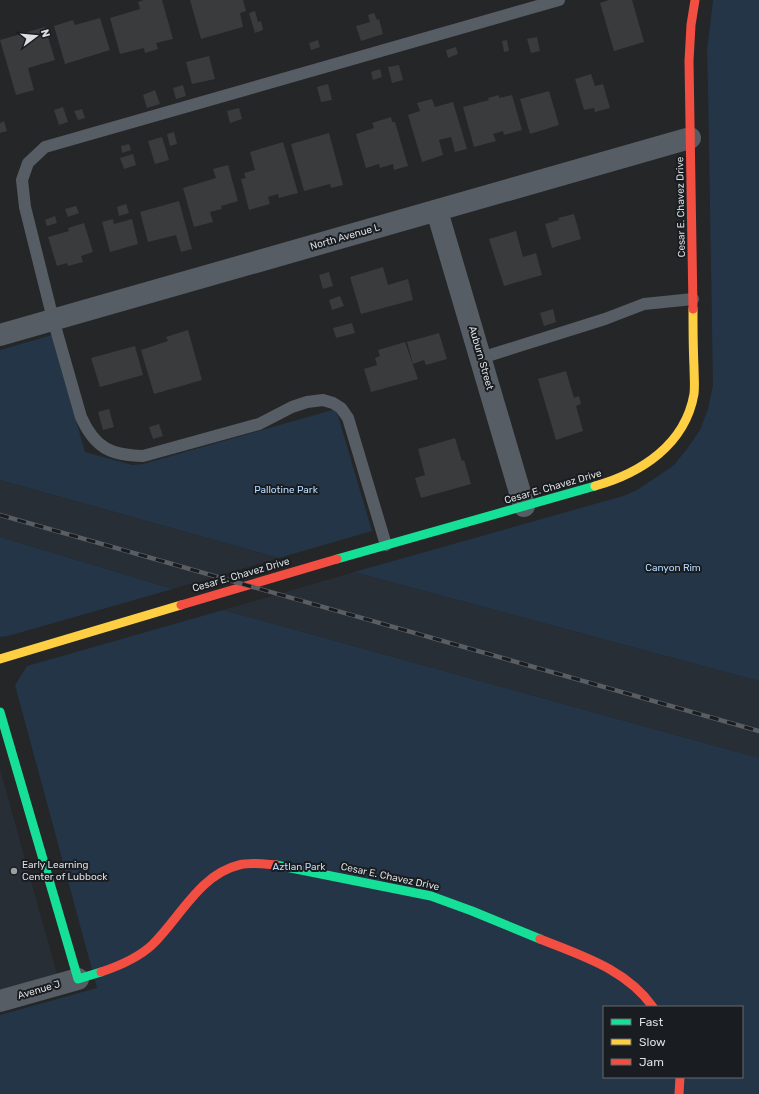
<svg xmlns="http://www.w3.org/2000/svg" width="759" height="1094" viewBox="0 0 759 1094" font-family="Rubik,sans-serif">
<rect width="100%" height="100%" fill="#242628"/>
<path fill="#272e36" d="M0 480 279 558 173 589 0 537Z
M354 572 759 681V758L223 610Z
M0 769 57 974 0 990Z"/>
<path fill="#233546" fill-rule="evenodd" d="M713 0H759V681L354 572 623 496 637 490 673 466 687 449 700 430 708 409 713 385 708 90 707 50Z
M52 335 85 452 132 465 143 464 336 409 372 531 279 558 0 480V350Z
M0 537 173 589 8 636 0 637Z
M223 610 759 758V1094H0V1015L97 988 15 685 27 666ZM604 1007H742V1077H604Z"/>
<path fill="#3a3b3d" d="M144 0H162L173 39 156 43 158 49 145 53 144 48 120 54 110 18 140 9 138 2Z
M190 0H243L246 11 240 13 243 27 201 39Z
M609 0H632L644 42 614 51 600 3Z
M255 11 258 22 261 21 263 30 255 33 249 13Z
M374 13 377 20 379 19 383 34 361 41 356 26 370 22 368 15Z
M100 18 110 50 65 64 54 26 73 20 75 25Z
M45 27 55 60 28 68 34 90 16 95 0 40Z
M537 37 540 51 531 53 527 39Z
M318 40 320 47 311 50 309 43Z
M507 40 509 51 504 52 502 41Z
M456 47 458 54 448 58 446 50Z
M209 56 215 79 192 84 186 62Z
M399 65 403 80 392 83 388 67Z
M380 69 382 77 373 80 371 72Z
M591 74 595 86 603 84 610 108 595 112 594 108 584 110 575 79Z
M328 84 332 100 321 102 317 87Z
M183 85 186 96 176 99 173 88Z
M155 90 160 104 147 108 143 95Z
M549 91 559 125 530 134 520 99Z
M499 95V98L512 95 522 130 504 135 503 131 493 134 496 141 474 147 463 107 489 100 488 98Z
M432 99 435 107 453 102 467 149 455 152 451 137 439 140 443 155 422 162 408 115 420 111 417 103Z
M63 107 68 122 59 125 54 110Z
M239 108 242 119 230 123 227 111Z
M82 109 85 118 78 120 74 111Z
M391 117 392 122H395L408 166 394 170 393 164 380 168 379 164 366 168 356 134 374 128 372 123Z
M4 121 7 131 0 133V123Z
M174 132 177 144 170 146 167 134Z
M329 133 343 185 331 188 330 184 304 191 291 144Z
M162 137 169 160 155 164 148 141Z
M283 142 298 193 279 198 278 194 268 197 270 204 249 210 241 179 246 178 244 173 255 170 250 152Z
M129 144 131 150 122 153 121 146Z
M133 154 136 165 124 169 120 158Z
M228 165 238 201 221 206 222 209 210 212 213 222 194 227 183 188 216 178 213 169Z
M179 201 192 249 181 252 176 235 148 242 140 212Z
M126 204 129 213 119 216 117 207Z
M76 206 79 213 68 217 65 209Z
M574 214 581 239 552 248 545 224 559 220 558 218Z
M55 216 57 223 47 226 45 220Z
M113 219 114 224 132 219 138 244 110 252 102 222Z
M84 223 93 252 81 256 83 262 68 266 67 263 57 266 48 237 69 231 68 228Z
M516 231 523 257 536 253 542 275 504 286 489 239Z
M383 267 388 285 408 279 413 300 361 314 350 277Z
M329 272 333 286 323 289 319 275Z
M340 296 344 306 332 310 329 300Z
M553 309 556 322 544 326 540 313Z
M352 323 355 333 336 338 333 328Z
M188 330 202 380 154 394 141 350 168 341 166 337Z
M439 333 447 359 426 365 424 360 413 364 407 342Z
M405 342 418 379 371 392 364 369 377 365 375 358 380 356 378 350Z
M135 346 143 375 100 387 91 358Z
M566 371 574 398 579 396 581 404 576 406 583 431 556 440 538 379Z
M109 409 114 427 103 430 98 412Z
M159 424 163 436 153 439 149 427Z
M455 438 462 461 464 460 471 484 421 498 415 478 425 475 418 449Z"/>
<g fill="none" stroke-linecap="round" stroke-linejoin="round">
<path stroke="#565d64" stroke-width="12" d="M481 358 605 319 644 304 693 299
M386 545 348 418 341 408 333 403 323 400 307 402 292 407 259 424 143 456C110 455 95 448 81 417L53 319 25 207 22 180 28 163 45 147 559 0"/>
<path stroke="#565d64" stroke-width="22" d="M437 211 524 506
M0 335 690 138
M0 1001 78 979"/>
<path stroke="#16e098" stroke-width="9" d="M337 559 595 486
M0 712 78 979 101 972
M276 865 431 896 472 911 540 939"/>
<path stroke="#ffcf43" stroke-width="9" d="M595 486C641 473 685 445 694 394 695 386 694 375 694 367 693 347 693 328 693 309
M0 659 181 605"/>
<path stroke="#f24e42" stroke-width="9" d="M693 309 689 61 691 25 695 0
M181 605 337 559
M540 939C582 956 626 969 653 1007
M101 972C119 966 138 958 152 945 179 919 200 874 239 865 251 862 264 864 276 865
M679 1094 680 1077"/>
<defs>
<path id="rail" d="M0 515 759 731"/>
</defs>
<use href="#rail" stroke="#5a5d61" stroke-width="4.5"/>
<use href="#rail" stroke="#191c20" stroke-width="3" stroke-dasharray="9" stroke-linecap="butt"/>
</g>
<circle fill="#9c9ea0" stroke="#191c20" stroke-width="1.5" cx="14" cy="871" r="4"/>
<g text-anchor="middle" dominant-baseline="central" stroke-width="4" stroke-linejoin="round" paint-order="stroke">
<g font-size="10" fill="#dcdfe1" stroke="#191c20">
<text transform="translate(681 207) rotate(-91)">Cesar E. Chavez Drive</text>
<text transform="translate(345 237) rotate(-16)">North Avenue L</text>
<text transform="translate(481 358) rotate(74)">Auburn Street</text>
<text transform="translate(553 487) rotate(-16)">Cesar E. Chavez Drive</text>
<text transform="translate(241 575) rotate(-16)">Cesar E. Chavez Drive</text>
<text transform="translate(390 877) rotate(12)">Cesar E. Chavez Drive</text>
<text transform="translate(39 990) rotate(-16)">Avenue J</text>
</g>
<g font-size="10" fill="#b6dafe" stroke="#191c20">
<text x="286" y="490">Pallotine Park</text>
<text x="673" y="568">Canyon Rim</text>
<text x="299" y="867">Aztlan Park</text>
</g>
<g font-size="10" fill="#dcdfe1" stroke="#191c20" text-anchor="start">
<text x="22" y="865">Early Learning<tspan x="22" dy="12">Center of Lubbock</tspan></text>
</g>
</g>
<rect x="603" y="1006" width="140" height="72" fill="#191c20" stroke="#676a6d"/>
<rect x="611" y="1019" width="20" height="6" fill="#16e098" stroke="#676a6d"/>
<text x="639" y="1026" font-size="12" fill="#dcdfe1">Fast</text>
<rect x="611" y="1039" width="20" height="6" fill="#ffcf43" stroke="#676a6d"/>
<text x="639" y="1046" font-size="12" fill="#dcdfe1">Slow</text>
<rect x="611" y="1059" width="20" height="6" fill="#f24e42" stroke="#676a6d"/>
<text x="639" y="1066" font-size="12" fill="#dcdfe1">Jam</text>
<g transform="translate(36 36) rotate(74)" stroke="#191c20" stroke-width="3" paint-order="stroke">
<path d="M0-3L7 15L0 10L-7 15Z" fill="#dcdfe1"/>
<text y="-6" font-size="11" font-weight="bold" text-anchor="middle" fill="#dcdfe1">N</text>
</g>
</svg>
